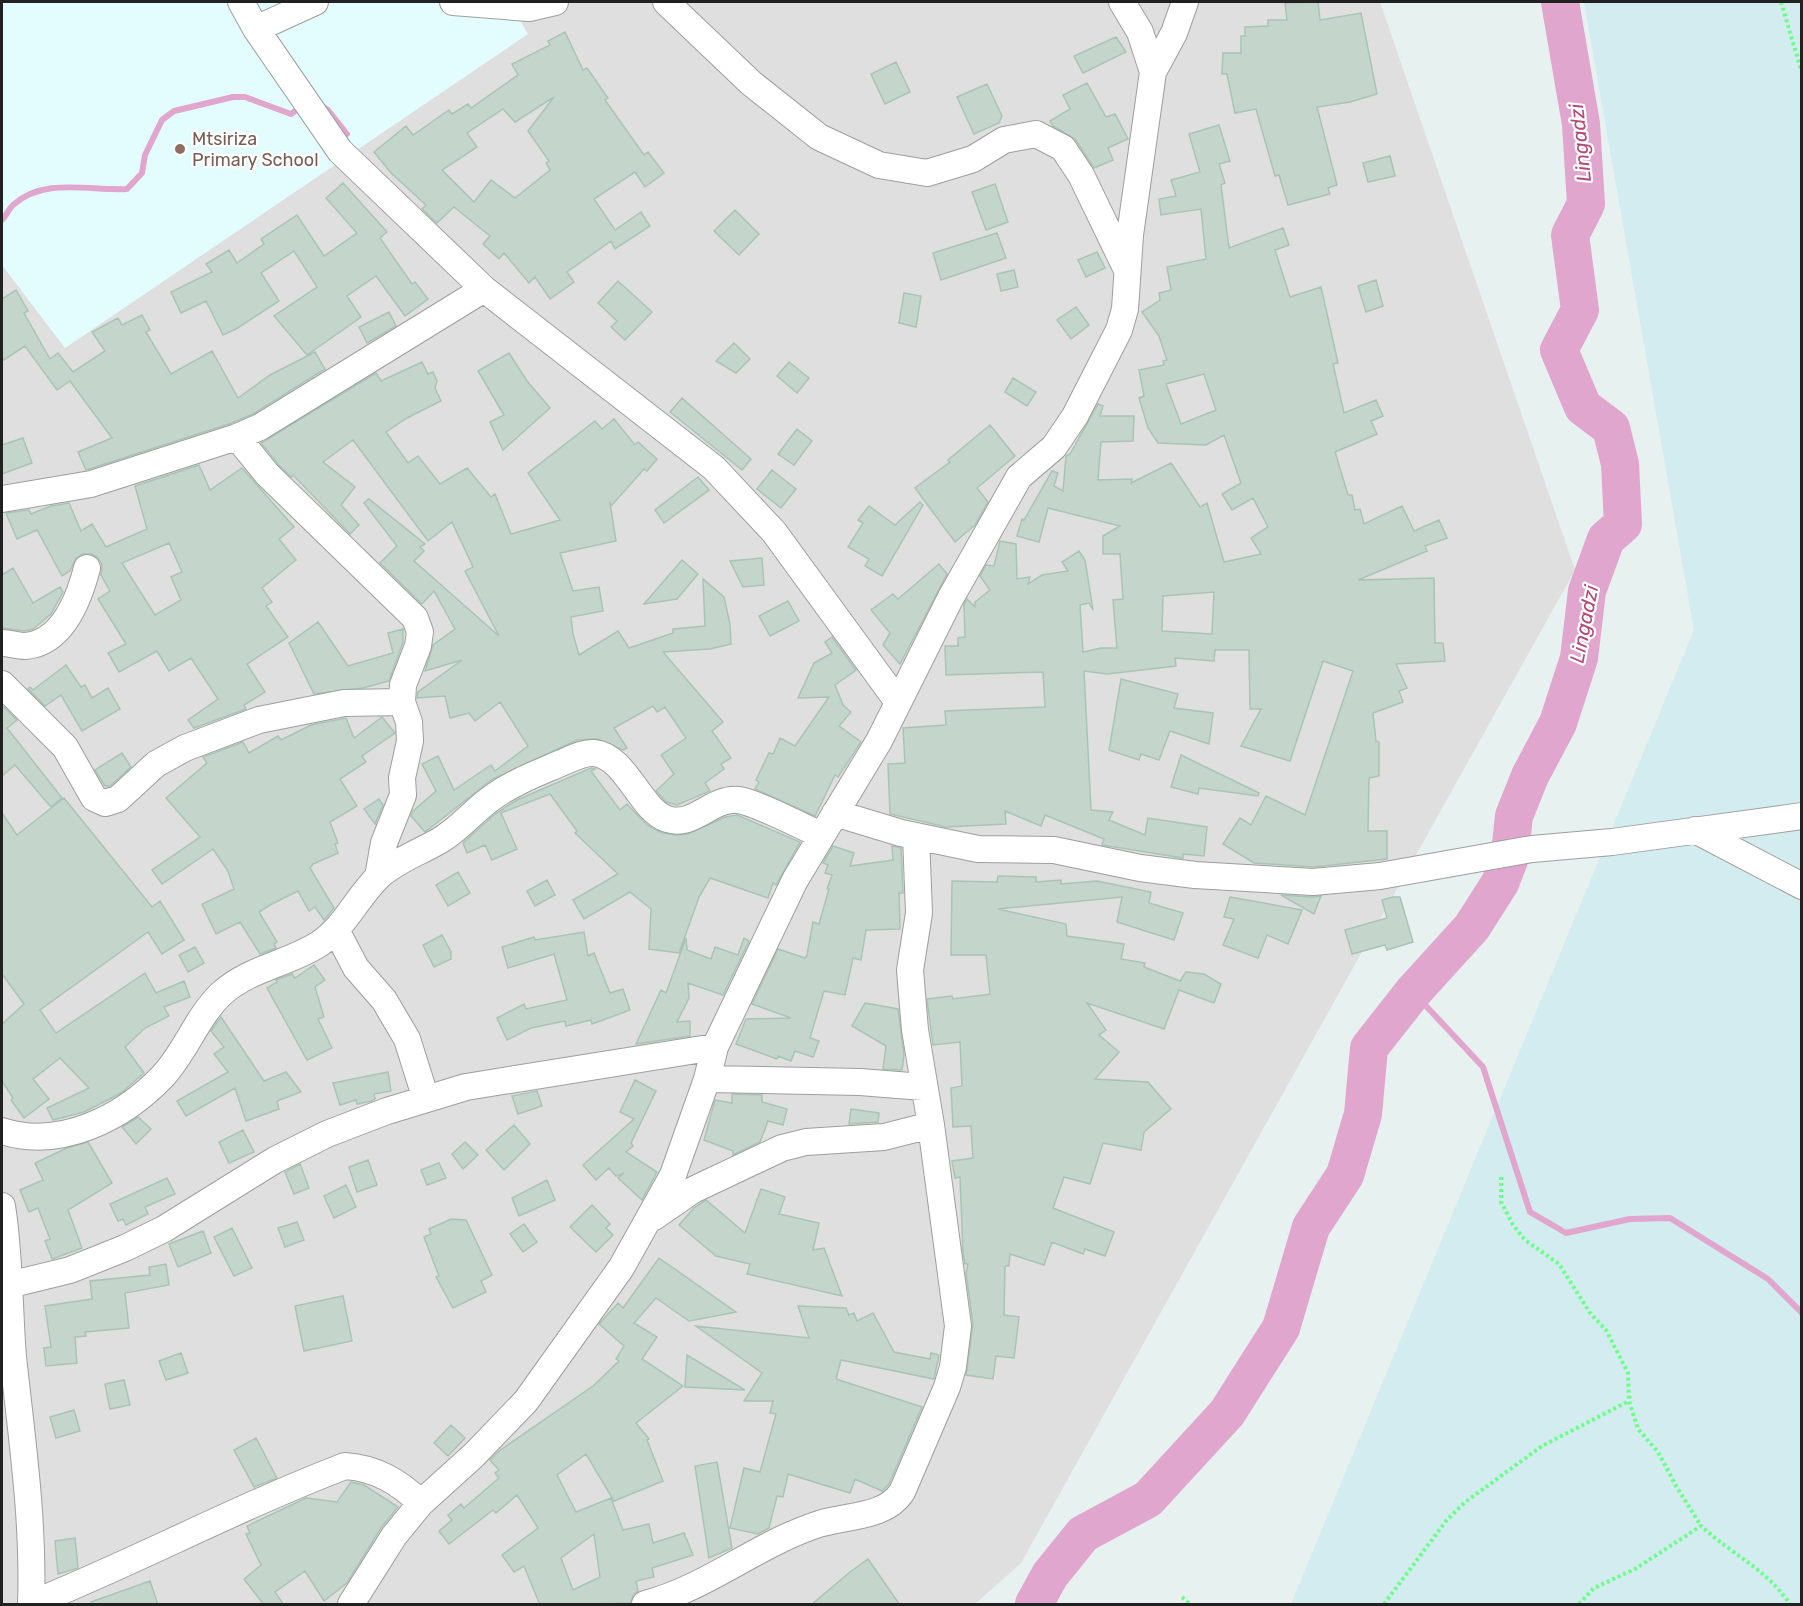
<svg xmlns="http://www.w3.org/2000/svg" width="1803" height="1606" viewBox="0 0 1803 1606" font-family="Rubik,sans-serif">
<rect width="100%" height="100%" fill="#e7f1ef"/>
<path fill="#dedfde" d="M2 2H1380L1575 570 1021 1563 975 1604H2Z"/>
<path fill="#e3fdff" d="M2 2H509L528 34 65 348 2 265Z"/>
<path fill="#d2ecf0" d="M1584 2H1801V1604H1291L1694 630Z"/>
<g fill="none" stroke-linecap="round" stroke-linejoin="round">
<path stroke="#e0a6ce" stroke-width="6" d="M319 104 328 110 347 134
M2 220C6 216 8 210 13 205 44 177 90 191 127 189L142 173 145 155 162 120 174 111 233 97H245L291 114 302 106
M1413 992 1483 1067 1530 1212 1566 1233 1630 1219 1670 1218 1768 1279 1802 1313"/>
<path stroke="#e0a6ce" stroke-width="38" d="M1511 843 1514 816 1530 776 1558 723 1579 658 1587 591 1606 539 1623 524 1620 464 1611 428 1583 407 1559 350 1580 310 1570 235 1586 204 1581 124 1560 2
M1034 1604 1050 1575 1083 1534 1148 1499 1227 1413 1281 1328 1311 1227 1345 1175 1363 1114 1369 1048 1413 992 1472 927 1500 883 1509 860"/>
</g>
<path fill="#c4d5cc" stroke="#a9c4b7" stroke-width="1.5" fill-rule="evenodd" d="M1318 2 1320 20 1361 13 1377 94 1350 102 1317 107 1337 185 1328 188 1330 194 1288 205 1279 175 1275 176 1256 109 1235 113 1227 74H1222L1223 53H1241V36H1245V27L1268 26V20H1287L1285 3Z
M565 32 583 70 587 68 608 98 605 100 644 155 648 152 664 173 645 187 635 172 594 199 615 230 641 212 650 226 615 249 611 241 567 272 574 282 550 299 535 277 529 283 504 253 499 259 483 244 490 236 454 207 437 223 422 209 426 205 391 173 374 152 406 126 413 135 449 110 452 114 468 104 471 108 518 75 512 64 550 45 548 41ZM554 97 528 131 549 161 546 163 550 170 515 198 491 180 474 202 442 170 477 147 467 133 503 109 515 122Z
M1116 37 1126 52 1083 73 1074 56Z
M896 62 910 92 885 104 871 74Z
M1087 83 1106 117 1115 114 1128 139 1108 148 1113 160 1094 168 1075 139 1053 126 1050 121 1070 109 1063 95Z
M987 84 1002 116 999 123 974 134 957 97Z
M1219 125 1230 161 1219 164 1225 183 1221 185 1229 248 1283 228 1289 245 1275 250 1290 297 1321 287 1338 363 1333 364 1344 413 1376 400 1383 416 1371 421 1377 434 1335 452 1348 495H1352L1355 510 1360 509 1364 524 1402 506 1414 531 1439 520 1447 538 1425 546 1427 551 1358 580 1434 578 1435 643H1443L1445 661 1396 664 1407 688 1399 691 1403 702 1373 713 1376 741 1379 742V776L1369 778 1368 831H1387V859L1313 867 1254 863 1223 844 1240 818 1251 825 1266 796 1305 815 1353 671 1323 661 1290 761 1241 746 1261 709H1250L1249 650H1215L1214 661 1175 658 1176 666 1107 674 1084 671 1091 810 1113 812 1109 820 1145 835 1148 818 1207 827 1204 856 1183 854V858L1102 845 1104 839 1045 815 1041 826 1005 811 1006 824 946 827 890 814 888 764 905 763 903 728 946 725 945 711 1045 707 1043 672 946 675 945 646H958V638L965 637 964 604 967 599 975 607V602L990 590 980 576 986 565 994 566 1000 541 1016 544 1017 579 1030 577 1028 584 1042 575 1068 571 1062 562 1079 551 1085 560 1093 610 1089 603 1080 605 1083 652 1101 648H1117L1113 600 1123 599 1120 554H1103V536L1120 526 1048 508 1039 542 1017 536 1022 519 1024 520 1052 471 1058 473 1054 486 1063 491 1066 456 1070 454 1098 404 1103 406 1100 416H1134L1133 441 1101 442 1098 480 1132 479 1131 483 1171 463 1200 507 1207 503 1224 562 1261 554 1251 538 1268 527 1253 498 1232 510 1222 494 1241 483 1224 435 1206 445 1158 443 1148 428 1139 398 1144 396 1139 370 1164 365 1163 361 1167 360 1159 336 1142 312 1160 300 1159 293 1171 290 1167 267 1206 259 1201 209 1161 215 1159 199 1176 196 1171 180 1200 172 1189 134ZM1204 374 1216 410 1181 424 1166 384ZM1214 592 1212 634 1162 631 1163 596Z
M1390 156 1395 176 1368 182 1363 163Z
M343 183 387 232 380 238 412 284 415 282 428 299 405 316 376 276 347 296 361 317 307 355 274 316 317 287 294 251 261 273 279 301 236 329 223 335 206 301 181 313 171 292 212 272 206 264 229 250 237 263 264 244 261 239 297 215 324 256 357 233 326 198Z
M995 184 1008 222 986 230 972 192Z
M735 210 759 234 739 255 714 231Z
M997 233 1006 258 941 280 933 253Z
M1097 252 1105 268 1086 277 1078 260Z
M1014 270 1018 287 1001 291 997 274Z
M1376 280 1383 306 1366 312 1358 286Z
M618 281 652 312 625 340 611 327 617 321 598 303Z
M16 290 28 311 24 313 50 359 58 353 73 372 105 351 92 332 118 318 122 325 142 315 150 330 146 332 171 374 212 351 238 398 270 375 315 352 325 369 253 414 232 423 86 470 78 452 112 438 70 381 57 390 25 346 2 361V299Z
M904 293 921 296 916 327 899 323Z
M1076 307 1089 325 1071 339 1057 320Z
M389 312 396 326 367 343 359 327Z
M734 343 750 359 736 373 716 361Z
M509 353 527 381 550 408 503 450 490 422 504 415 478 371Z
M422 362 428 374 433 372 437 381 435 388 441 401 407 418 386 432 408 463 418 456 440 484 467 468 491 497 495 494 511 534 560 520 528 473 595 421 602 429 614 419 635 445 638 442 657 459 647 471 644 469 612 505 610 503 616 541 560 553 573 591 599 587 603 611 571 617 573 634 579 655 618 631 629 648 673 633V629L705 626 703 579 724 597 730 624 731 644 710 649 663 652 723 722 712 731 731 758 721 764 724 769 705 783 710 791 677 805 666 802 656 791 674 774 661 755 686 738 665 707 657 712 653 706 614 728 627 748 623 750 598 739 577 740 493 779 425 832 411 816 413 811 436 791 422 764 438 756 454 790 491 765 495 771 528 746 500 702 475 721 469 713 450 718 445 696 417 698 418 692 462 660 425 671 433 645 455 629 434 591 422 604 380 563 397 546 364 503 369 499 425 544 420 547 424 551 414 561 499 636 465 571 473 567 452 522 428 541 353 440 323 462 355 487 341 505 359 525 350 534 293 475 291 477 278 464 261 443 376 373 381 381Z
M789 362 809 378 797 393 777 376Z
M1013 378 1036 392 1027 406 1005 392Z
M682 398 751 459 742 470 670 412Z
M990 425 1015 456 977 488 988 502 975 525 955 542 915 488 950 462 948 460Z
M797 429 812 441 794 465 778 454Z
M23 438 32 463 2 474V445Z
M199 465 210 490 242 468 294 527 279 539 296 560 262 588 272 602 266 606 288 637 247 664 265 692 244 705 246 709 194 728 188 720 218 699 191 658 169 671 157 651 119 672 108 653 126 644 98 599 110 591 101 575 102 565 98 558 92 554H83L76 558 70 571 62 576 37 530 17 539 6 513 29 510 31 514 51 506 69 503 81 531 92 524 106 547 147 529 135 486ZM169 543 182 572 171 577 181 600 155 615 122 563Z
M772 470 796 489 781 508 757 489Z
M698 477 709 490 664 523 655 510Z
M920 502 923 505 882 576 865 566 869 559 848 547 863 523 858 520 869 506 895 525Z
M762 558 764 585 743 587 730 561Z
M682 560 698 574 677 599 644 604Z
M939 564 947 574 900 664 883 645 890 633 871 610 893 594 898 599Z
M13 568 33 603 60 587 63 592 51 614 33 629 24 631 2 628V575Z
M788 601 799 621 770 636 759 616Z
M318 622 348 666 393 653 388 633 403 629V642L389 681 363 688 314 694 289 643Z
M832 637 856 670 835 685 843 705 851 712 839 726 861 742 838 777 835 775 815 816 755 789 759 782 756 780 769 753 773 754 780 738 795 746 829 697 798 698 814 663 832 653 825 642Z
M66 665 81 687 85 685 92 698 108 688 120 709 82 731 61 695 45 706 28 689 30 687 33 690Z
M1121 679 1178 694 1174 708 1213 713 1209 744 1170 731 1159 760 1141 754 1139 760 1109 750Z
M4 707 17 720 7 728 62 798 51 807 15 765 2 776V709Z
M382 717 395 733 362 756 366 762 340 779 357 806 330 822 338 843 335 844 338 853 313 864 310 868 334 908 324 920 315 907 309 911 298 891 270 905 259 912 277 942 274 944 276 948 260 954 240 922 216 934 202 904 234 889 228 871 213 849 162 884 152 870 200 837 166 798 207 763 203 757 243 742 249 753 278 736 281 740 311 725 346 718 354 738Z
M122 753 131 767 110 786H105L95 770Z
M1181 755 1259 793 1258 796 1199 788 1198 794 1171 787Z
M591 768 595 769 591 771 620 810 627 804 647 825 660 832 675 835 688 834 725 817 737 815 800 842 776 885 773 883 768 898 710 878 699 897 679 953 649 949 651 909 630 892 584 919 573 900 618 874 575 833 577 831 550 794 501 813 517 849 492 860 485 845 467 853 463 843 495 814 517 800Z
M64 798 152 907 160 901 184 940 162 954 148 932 40 1010 56 1033 145 973 156 993 184 981 190 997 164 1007 169 1016 145 1028 125 1047 144 1073 121 1093 84 1112 53 1120 47 1108 89 1088 60 1058 33 1079 49 1099 24 1118 11 1100 13 1098 2 1081V1024L24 1004 2 974V813L17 835Z
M379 799 383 805 375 824 364 809Z
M833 846 854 853 850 866 893 860 892 846 901 848 903 893H899L900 929 866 930 861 960 853 958 845 995 824 991 810 1038 819 1041 813 1057 795 1051 791 1061 778 1056 777 1059 736 1044 746 1019 791 1018 752 1004 778 949 805 958 807 955 813 922 819 924 829 889H827L832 875 825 873 828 865 823 863Z
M458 872 470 893 448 906 436 885Z
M998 876 1036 877V882L1061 880V884L1097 881 1151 892 1149 903 1183 913 1174 940 1117 922 1122 897 998 909 1066 924 1067 936 1124 944 1121 959 1145 963 1144 967 1180 981 1186 972 1204 974 1221 984 1214 1003 1179 990 1164 1029 1087 1003 1106 1030 1099 1035 1119 1052 1095 1079 1148 1082 1171 1109 1144 1132 1141 1150 1103 1143 1090 1184 1064 1177 1053 1208 1114 1232 1105 1256 1085 1249 1083 1254 1052 1242 1044 1265 1010 1254 1009 1266H1005L1004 1315 1019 1317 1014 1358 996 1356 993 1379 966 1375 973 1324 966 1273 968 1264H965L963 1252 960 1177 955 1178 952 1161 973 1158 971 1126 953 1127 951 1088 962 1086 960 1042 933 1045 927 999 952 996 953 999 990 994 986 955H951L952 881 997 882Z
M547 880 555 895 535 906 527 891Z
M1281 895 1312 897 1321 896 1314 914Z
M1230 897 1302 910 1288 944 1267 935 1258 958 1223 945 1234 919 1224 917Z
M1393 897H1400L1413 942 1387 950 1385 945 1352 954 1345 930 1387 918 1382 900Z
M584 932 588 956 594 953 610 993 623 989 630 1010 592 1024 591 1020 566 1026 565 1021 531 1028 507 1040 497 1018 524 1004 526 1009 567 1000 554 954 508 968 502 947 534 937 535 940Z
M442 935 451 952V959L434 967 423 945Z
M686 938 687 950 711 959 715 947 738 955 744 938 749 941 723 995 688 983 689 998 677 1022 690 1021V1036L636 1044 661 990 666 993Z
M195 947 204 963 188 972 179 955Z
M314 965 325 980 315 987 324 1017 318 1019 332 1048 307 1060 267 988 277 982 276 980 292 974 295 978Z
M865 1003 898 1009 904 1055 902 1070 883 1069 886 1046 852 1026Z
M221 1017 264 1081 286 1072 301 1092 277 1101 279 1109 246 1121 235 1088 186 1116 177 1101 228 1072 214 1054 224 1047 211 1031Z
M388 1072 391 1091 374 1094 375 1099 372 1101 357 1104 356 1100 340 1105 333 1083Z
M635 1080 656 1091 631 1143 633 1146 626 1152 657 1172 642 1200 618 1178 624 1173 616 1176 609 1168 596 1180 583 1165 634 1119 620 1112Z
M537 1091 542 1106 518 1114 512 1096Z
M732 1094 762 1095V1102L787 1109 783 1125 768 1121 760 1142 733 1155V1151L704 1140 715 1100 732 1103Z
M851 1109 879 1113 878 1122 849 1124Z
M138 1117 151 1129 136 1144 122 1127Z
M514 1125 530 1144 504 1170 486 1150Z
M243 1130 254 1152 229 1163 219 1142Z
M88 1142 112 1183 68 1210 82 1248 52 1259 45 1241 50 1239 38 1208 29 1212 20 1190 43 1180 35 1163 67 1148Z
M465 1142 478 1155 463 1169 452 1154Z
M368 1160 377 1185 357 1192 349 1167Z
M439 1163 446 1178 427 1185 421 1170Z
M300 1164 309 1188 294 1194 285 1172Z
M167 1178 175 1194 145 1207 148 1214 126 1225 123 1219 118 1221 110 1204Z
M547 1180 555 1200 519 1216 512 1198Z
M346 1185 356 1207 334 1218 324 1196Z
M761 1189 785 1197 779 1214 819 1223 813 1250 824 1248 842 1296 747 1274 750 1264 716 1256 679 1225 694 1208 706 1200 745 1233Z
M592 1205 610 1224 606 1228 613 1235 596 1252 570 1227Z
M451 1219 466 1220 492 1275 481 1281 486 1292 453 1308 436 1277 439 1276 424 1237 431 1234 429 1229Z
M297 1222 304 1240 285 1247 278 1228Z
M524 1224 537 1242 523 1252 510 1234Z
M232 1228 252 1268 234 1276 214 1237Z
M203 1231 211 1253 178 1267 169 1244Z
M659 1258 736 1312 689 1321 656 1298 634 1323 657 1337 642 1359 683 1386 636 1423 649 1439 647 1440 663 1481 614 1501 586 1454 557 1475 576 1512 611 1498 623 1530 649 1524 653 1543 684 1533 693 1555 652 1568 654 1577 636 1581 638 1591 634 1594 630 1603 540 1605 524 1566 514 1572 502 1555 538 1528 517 1495 496 1513 493 1510 449 1544 439 1531 452 1520 448 1515 461 1504 464 1508 499 1478 495 1473 499 1470 490 1460 499 1451 593 1386 619 1361 616 1359 624 1346 599 1324 618 1303 623 1308ZM594 1534 600 1577 573 1590 561 1558Z
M166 1264 169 1285 125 1293 129 1328 85 1332 86 1336 75 1337 77 1363 46 1366 44 1348 51 1347 45 1306 92 1299 90 1281 150 1275 149 1267Z
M343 1296 352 1341 304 1351 295 1306Z
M798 1306 846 1308 849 1315 854 1313 857 1321 873 1313 894 1352 930 1359 931 1353 939 1355 934 1379 841 1360 836 1379 922 1407 889 1484 882 1491 855 1479 850 1493 788 1474 783 1497 777 1496 769 1528 758 1534 730 1528 744 1468 760 1472 776 1414 770 1413 773 1401H744L762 1373 696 1326 809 1338Z
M181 1353 188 1373 166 1380 159 1361Z
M687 1355 745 1390 685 1387Z
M124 1380 130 1405 110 1409 105 1384Z
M74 1410 80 1431 56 1438 50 1417Z
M451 1425 465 1438 448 1456 434 1443Z
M256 1438 277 1478 254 1487 234 1450Z
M717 1462 732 1548 709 1558 695 1466Z
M351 1482 364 1485 398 1507 381 1528 347 1583 324 1601 305 1571 275 1592 284 1605H264L244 1579 261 1565 246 1534 250 1533 247 1526 306 1498 337 1502Z
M75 1538 78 1568 58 1574 55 1541Z
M868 1559 900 1605H811L850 1572Z
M150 1581 158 1605H92L91 1602Z"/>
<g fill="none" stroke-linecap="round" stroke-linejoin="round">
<defs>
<path id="minor" d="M241 2 256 29 340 151 484 289 714 468 774 532 898 702
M453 2 529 8 555 2
M666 2 751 83 819 137 879 165 927 173 973 159 1004 140 1036 134 1063 148 1081 175 1126 268
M256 29 315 2
M1153 72 1174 33 1185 2
M237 437 267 474 415 618 420 632 418 646 403 685 402 702 409 722 410 741 402 778 403 795 384 843 378 877
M2 499 91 484 237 437 260 427 484 289
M2 643C9 643 18 646 25 646 63 643 79 599 87 568
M2 684 65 747 94 798 105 803 118 799 156 764 185 748 259 720 344 703 402 702
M835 813 901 833 978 849 1054 850 1140 868 1195 875 1313 882 1380 876 1532 849 1612 842 1802 816
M1695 830 1802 886
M336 930 356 968 384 1000 407 1039 426 1099
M707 1079 860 1082 923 1087
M2 1131C60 1150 123 1118 163 1076 186 1051 197 1017 221 994 249 968 288 964 319 944 345 927 357 897 379 876 397 860 418 853 439 841 459 830 474 810 493 797 514 782 538 773 561 763 571 759 583 752 594 753 626 756 640 810 667 819 694 828 712 797 738 800 755 802 803 827 821 835
M2 1206C10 1256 9 1307 13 1357 22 1440 34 1521 31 1604
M654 1217 693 1190 782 1148 806 1142 884 1137 931 1125
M9 1285 70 1270 125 1248 164 1229 275 1160 327 1134 387 1111 466 1087 715 1047
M31 1604C137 1561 238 1507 345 1466 376 1468 399 1482 421 1503
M351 1604 394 1536 421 1503 474 1455 526 1401 621 1268 673 1175 707 1079 715 1047 795 880 879 741 950 599 1019 477 1054 447 1075 416 1119 330 1125 309 1130 235 1153 72 1140 32 1122 2
M645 1604C707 1588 757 1544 819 1524 847 1515 885 1518 902 1492L947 1387 953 1367 958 1326 931 1125 915 1030 910 970 919 913 916 836"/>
</defs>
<use href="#minor" stroke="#9e9e9e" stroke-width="28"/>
<path stroke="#6bff87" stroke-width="4" stroke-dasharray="3 3" stroke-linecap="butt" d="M1781 2 1802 73
M1501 1177V1202L1513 1225 1525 1240 1559 1264 1590 1313 1606 1330 1628 1373 1629 1401 1638 1429 1658 1452 1676 1486 1701 1526
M1182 1597 1190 1604
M1384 1604 1446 1521 1464 1503 1542 1446 1629 1401
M1579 1604 1594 1588 1635 1569 1701 1526C1734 1556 1764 1567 1790 1604"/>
<use href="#minor" stroke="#fff" stroke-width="26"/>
</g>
<circle fill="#8d6e63" stroke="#fff" stroke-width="2" cx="180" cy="149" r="6"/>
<g text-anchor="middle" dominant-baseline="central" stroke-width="4.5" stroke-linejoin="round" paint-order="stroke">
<g font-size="18" fill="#785e54" stroke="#fff" text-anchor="start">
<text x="192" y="139">Mtsiriza<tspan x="192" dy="21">Primary School</tspan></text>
</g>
<g font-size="20" font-style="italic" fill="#b54876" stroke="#fff">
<text transform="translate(1580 143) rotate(-96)">Lingadzi</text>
<text transform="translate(1584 624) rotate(-79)">Lingadzi</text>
</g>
</g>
<rect width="1803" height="1606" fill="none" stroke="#212121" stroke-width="6"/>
</svg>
